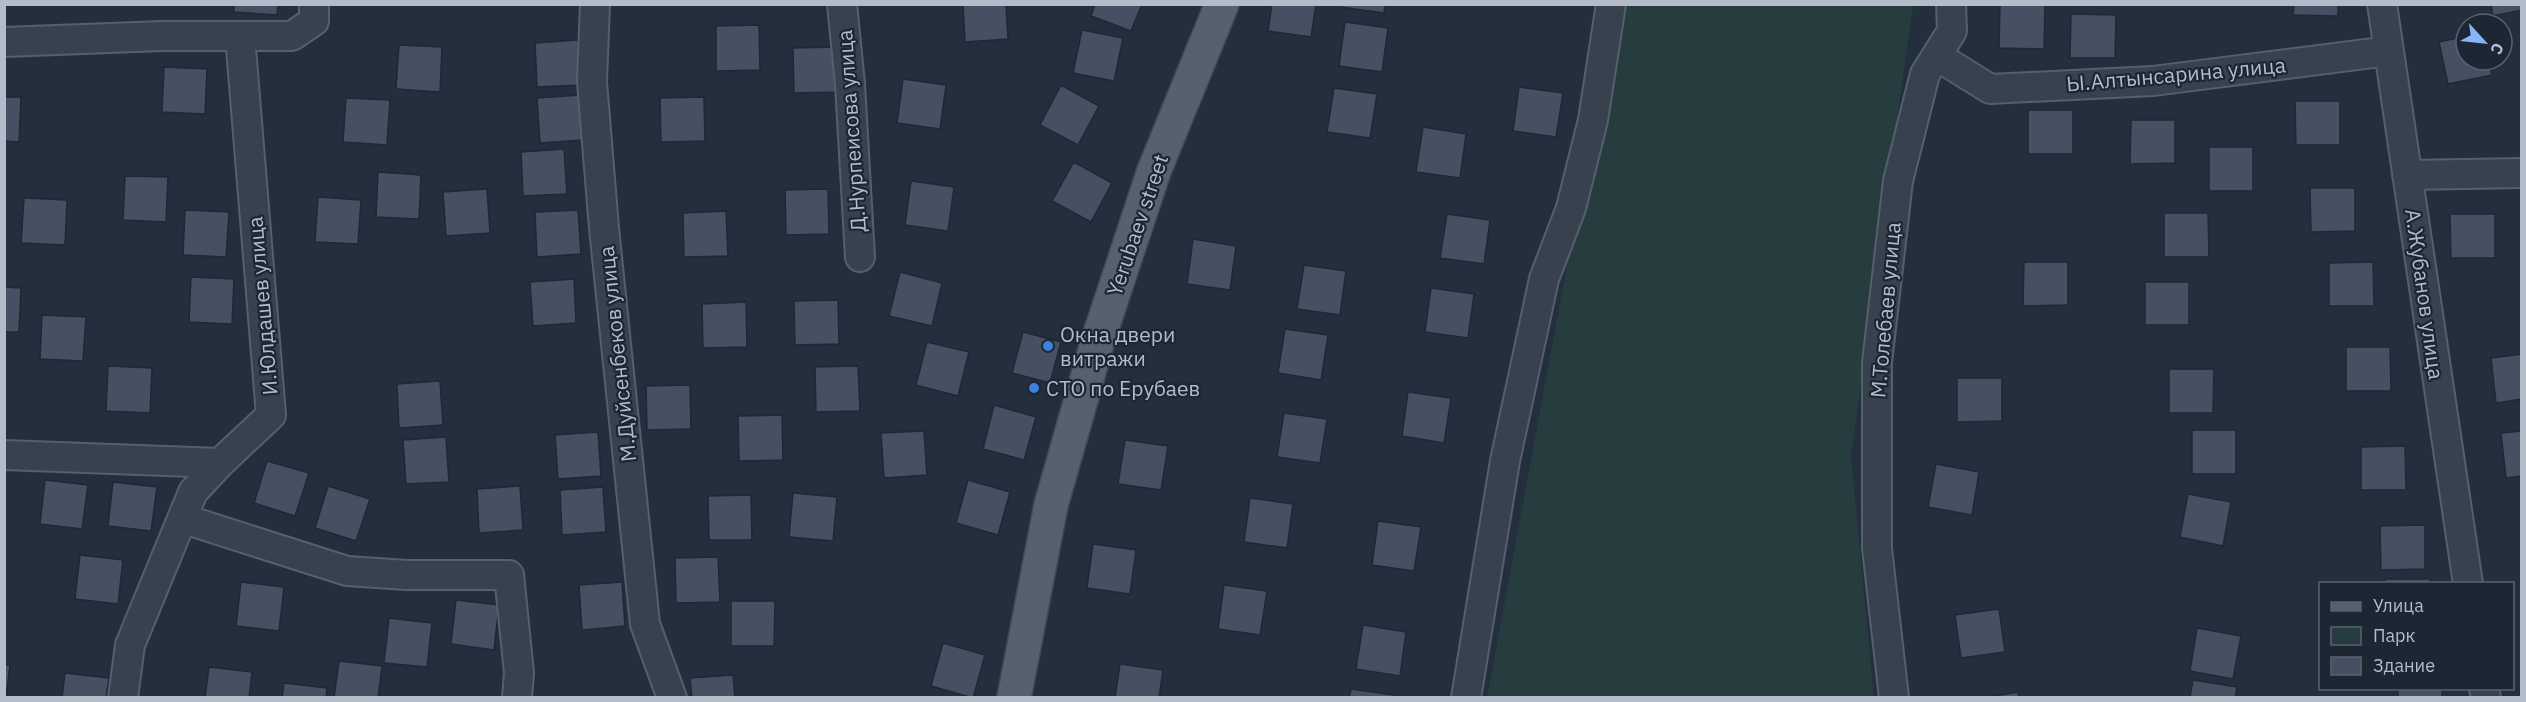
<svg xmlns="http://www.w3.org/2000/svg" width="2526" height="702" viewBox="0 0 2526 702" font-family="'IBM Plex Sans',sans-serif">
<rect width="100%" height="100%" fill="#242f3e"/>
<path fill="#263c3f" d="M1615 5H1913L1851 456 1874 697 1487 698Z"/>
<path fill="#455162" stroke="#1f2835" stroke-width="1.5" d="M234 4H278L277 15 234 12Z
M963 4H1006L1008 39 965 42Z
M1095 4H1142L1131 31 1091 16Z
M1272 4H1316L1311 37 1268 31Z
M1341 4H1385L1384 13 1341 7Z
M2000 4 2045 5 2044 49 1999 48Z
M2294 4H2338V16L2293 15Z
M2491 4H2522V10L2493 16Z
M2071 14 2116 15 2115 58H2070Z
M1345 22 1388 28 1382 72 1339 66Z
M759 25 760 70 716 71V26Z
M1082 30 1123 38 1114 81 1073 73Z
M2466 36V60H2489L2492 75 2448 84 2439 42Z
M578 40 581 85 537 87 535 43Z
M399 45 442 47 440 92 396 89Z
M837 47 838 92 794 93 793 48Z
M164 67 207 69 205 114 162 112Z
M903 79 946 85 940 129 897 123Z
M1061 85 1099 106 1078 145 1040 125Z
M1519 87 1563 93 1556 137 1513 131Z
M1334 88 1377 94 1370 138 1327 132Z
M581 95 583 140 540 143 537 98Z
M4 97H21L19 142 4 141Z
M704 97 705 141 661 142 660 98Z
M346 98 390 100 387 145 343 142Z
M2295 101H2340V145H2296Z
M2028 110H2073V154H2028Z
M2131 120H2175V163L2130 164Z
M1423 127 1466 134 1460 178 1416 172Z
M2209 147H2253V191H2209Z
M564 149 567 194 523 196 521 152Z
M1074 162 1112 183 1091 222 1052 201Z
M378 172 421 175 419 219 376 217Z
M125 176 168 177 166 222 123 220Z
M911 181 954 187 948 231 905 225Z
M2310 188H2355V231L2311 232Z
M487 189 490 233 446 236 443 192Z
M828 189 829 234 786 235 785 190Z
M318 197 361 200 358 244 315 242Z
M24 198 67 200 65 245 21 243Z
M185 210 229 212 226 257 183 255Z
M578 210 581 254 537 257 535 212Z
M726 211 728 256 684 257 683 213Z
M2164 213H2208L2209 257H2164Z
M1447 214 1490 220 1484 264 1440 258Z
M2450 214H2495V258H2451Z
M1193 239 1236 246 1230 290 1187 284Z
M2024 262H2068V305L2023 306Z
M2373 262 2374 306H2329V263Z
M1304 265 1346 271 1340 315 1297 309Z
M900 272 942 283 932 326 889 316Z
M191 277 234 279 232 324 189 322Z
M574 279 576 323 533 326 530 282Z
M2145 282H2189V325H2145Z
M4 287 21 288 19 332H4Z
M1431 288 1474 294 1468 338 1425 332Z
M838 300 839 344 795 345 794 301Z
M746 302 747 347 703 348 702 304Z
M42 315 86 317 83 361 40 359Z
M1285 329 1328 335 1321 380 1278 373Z
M1023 332 1061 342 1050 383 1012 373Z
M927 342 969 352 958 396 916 385Z
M2346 347H2390L2391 391H2346Z
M2522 354V399L2496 403 2491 358Z
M108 366 152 368 150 413 106 411Z
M858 366 860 411 816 412 815 367Z
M2169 369H2214L2213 413H2169Z
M1957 378H2002V421L1957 422Z
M440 381 443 425 399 428 397 384Z
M690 385 691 429 647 430 646 386Z
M1408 392 1451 398 1444 443 1402 436Z
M994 405 1036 417 1024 460 983 449Z
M1284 413 1327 419 1320 463 1277 457Z
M782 415 783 460 739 461 738 416Z
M2192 430H2236V474H2192Z
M924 431 927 475 884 478 881 433Z
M2522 431V476L2506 478 2501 433Z
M598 432 601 476 558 479 555 435Z
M446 437 449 482 406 484 403 440Z
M1125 440 1168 446 1161 490 1118 484Z
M2405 446 2406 490H2361V447Z
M267 461 309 473 295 516 254 503Z
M1936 464 1979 472 1972 515 1928 507Z
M45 480 88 485 82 529 40 524Z
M968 480 1010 492 998 535 956 523Z
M113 482 157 487 151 531 108 526Z
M328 486 370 499 356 541 315 528Z
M520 486 523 530 479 533 477 489Z
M603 487 606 532 562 535 560 490Z
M793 493 837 497 833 541 789 537Z
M2188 494 2231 502 2223 546 2180 537Z
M751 495 752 540H709L708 496Z
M1250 498 1293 504 1287 548 1244 542Z
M1378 521 1421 527 1414 571 1372 565Z
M2425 525V569L2381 570 2380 526Z
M1093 544 1136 550 1130 594 1087 588Z
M80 555 123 560 118 604 75 599Z
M718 557 720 602 676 603 675 558Z
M2385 579H2430V584H2385Z
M241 582 284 587 279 631 236 626Z
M622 582 625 626 582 630 579 585Z
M1224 585 1267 591 1260 635 1218 629Z
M456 600 499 605 494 650 451 644Z
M731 601H775L774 646H731Z
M1999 609 2005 652 1961 658 1955 615Z
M389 618 432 623 427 667 384 663Z
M1363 625 1406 632 1400 676 1356 669Z
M2197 628 2241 636 2233 679 2190 671Z
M943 643 985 655 973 698 931 686Z
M339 661 382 666 378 698H334Z
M1120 664 1163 670 1159 698H1115Z
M4 665H10L6 698H4Z
M209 667 252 672 249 698H205Z
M65 673 109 678 106 698H62Z
M733 675 735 698H692L690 678Z
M2193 680 2237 687 2235 698H2190Z
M284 683 327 688 326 698H282Z
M2398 688H2442V698H2398Z
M1351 689 1394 695 1393 698H1349Z
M2018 692 2019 698H1983Z"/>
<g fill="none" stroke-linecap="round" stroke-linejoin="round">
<defs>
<path id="minor" d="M595 4 592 82 604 228 645 624 672 698
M842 4 850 84 860 257
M2382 4 2468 584
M4 42 162 36H240
M1937 56 1990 89 2153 81 2389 51
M2407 175 2522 173
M4 455 220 463
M184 519 347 571 407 575H509L519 673 517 698
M2484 688 2486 698
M123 698 130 645 193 492 220 463 271 415 240 36H292L314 21V4
M1466 698 1505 461 1544 279 1571 208 1593 120 1611 4
M1894 698 1877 548V363L1898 181 1925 74 1952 31 1951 4"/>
<path id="major" d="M1014 698 1051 505 1098 340 1154 171 1222 4"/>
</defs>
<use href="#minor" stroke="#565f6c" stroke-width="32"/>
<use href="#major" stroke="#414a57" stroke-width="36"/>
<use href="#minor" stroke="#38414e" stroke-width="28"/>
<use href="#major" stroke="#56606e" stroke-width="33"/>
</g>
<g fill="#3f7fe0" stroke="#1d2633" stroke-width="2">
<circle cx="1048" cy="346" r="6"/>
<circle cx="1034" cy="388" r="6"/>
</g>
<g text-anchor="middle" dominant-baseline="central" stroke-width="4.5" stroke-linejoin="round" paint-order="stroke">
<g font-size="21" fill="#b4bcc9" stroke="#1d2633">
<text transform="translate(2176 74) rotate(-5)">Ы.Алтынсарина улица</text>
<text transform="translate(851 131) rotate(-94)">Д.Нурпеисова улица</text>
<text transform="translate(1137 225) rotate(-71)">Yerubaev street</text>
<text transform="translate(2425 294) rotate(82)">А.Жубанов улица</text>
<text transform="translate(262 306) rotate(-95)">И.Юлдашев улица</text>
<text transform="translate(1885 310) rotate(-85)">М.Толебаев улица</text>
<text transform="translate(617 354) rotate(-96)">М.Дуйсенбеков улица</text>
</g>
<g font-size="21" fill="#b4bcc9" stroke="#1d2633" text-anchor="start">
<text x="1060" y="334">Окна двери<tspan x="1060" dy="24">витражи</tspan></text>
<text x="1046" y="388">СТО по Ерубаев</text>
</g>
</g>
<rect width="2526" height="702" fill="none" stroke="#b4bcc9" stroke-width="12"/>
<rect x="2319" y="582" width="195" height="108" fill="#1d2633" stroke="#59626f" stroke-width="1.5"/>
<rect x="2331" y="602" width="30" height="9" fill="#56606e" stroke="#59626f" stroke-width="1.5"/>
<text x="2373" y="612" font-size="18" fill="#b4bcc9">Улица</text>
<rect x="2331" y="627" width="30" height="18" fill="#263c3f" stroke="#59626f" stroke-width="1.5"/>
<text x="2373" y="642" font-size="18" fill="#b4bcc9">Парк</text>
<rect x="2331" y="657" width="30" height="18" fill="#455162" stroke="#59626f" stroke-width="1.5"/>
<text x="2373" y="672" font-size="18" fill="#b4bcc9">Здание</text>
<g transform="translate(2484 42) rotate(117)"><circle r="28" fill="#1d2633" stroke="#59626f" stroke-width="1.5"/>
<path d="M0-4.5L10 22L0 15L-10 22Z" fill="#8ab4f8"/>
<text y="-9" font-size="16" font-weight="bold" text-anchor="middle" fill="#b4bcc9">С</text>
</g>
</svg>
